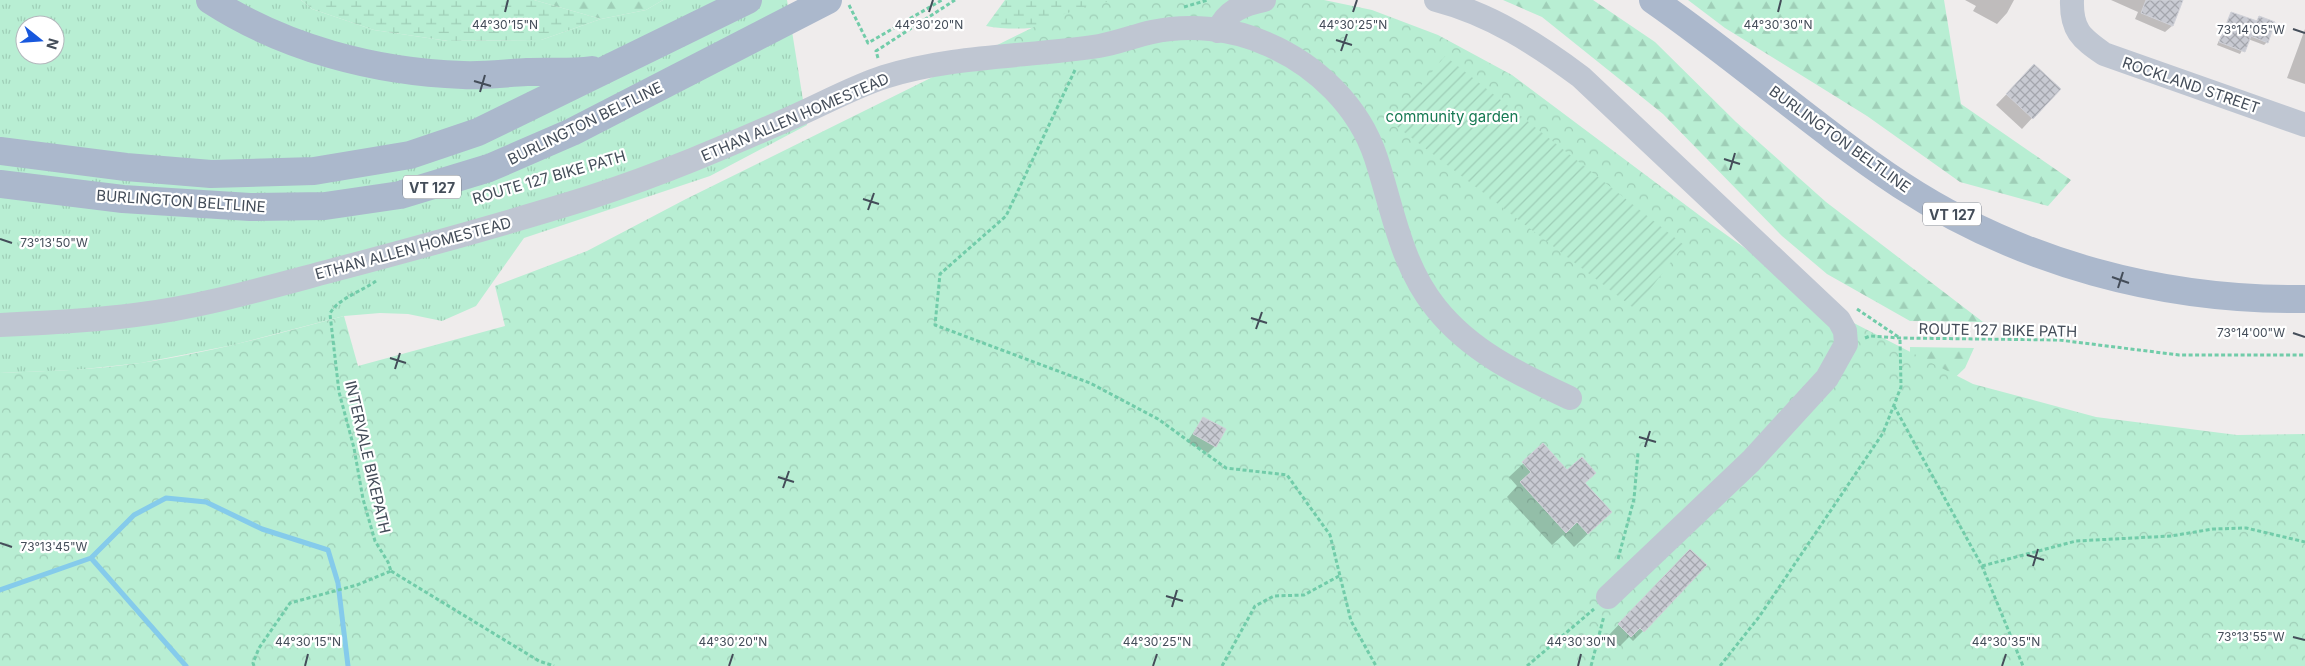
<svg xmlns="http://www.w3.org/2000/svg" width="2305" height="666" viewBox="0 0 2305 666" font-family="Inter,sans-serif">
<defs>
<pattern id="grass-tufts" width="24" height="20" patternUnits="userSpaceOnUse" patternTransform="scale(1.25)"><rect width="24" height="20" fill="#b8eed3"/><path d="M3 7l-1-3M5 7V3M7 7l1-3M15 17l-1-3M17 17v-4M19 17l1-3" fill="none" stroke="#9fceb7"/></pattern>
<pattern id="forest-firs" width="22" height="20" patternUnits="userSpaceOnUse" patternTransform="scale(1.25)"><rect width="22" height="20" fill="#b8eed3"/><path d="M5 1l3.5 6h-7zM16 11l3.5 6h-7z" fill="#9fceb7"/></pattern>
<pattern id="wetland-marsh" width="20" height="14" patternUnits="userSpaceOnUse" patternTransform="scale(1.25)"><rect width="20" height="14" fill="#b8eed3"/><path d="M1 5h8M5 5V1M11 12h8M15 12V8" fill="none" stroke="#9fceb7"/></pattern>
<pattern id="park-crowns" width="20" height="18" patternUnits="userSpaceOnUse" patternTransform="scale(1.25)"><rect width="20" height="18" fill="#b8eed3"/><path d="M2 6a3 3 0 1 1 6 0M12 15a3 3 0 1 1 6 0" fill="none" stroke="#9fceb7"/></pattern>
<pattern id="garden-furrows" width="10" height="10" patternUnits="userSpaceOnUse" patternTransform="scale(1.25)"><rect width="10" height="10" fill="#b8eed3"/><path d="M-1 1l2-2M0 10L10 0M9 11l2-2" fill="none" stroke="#9fceb7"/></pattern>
<pattern id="building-cross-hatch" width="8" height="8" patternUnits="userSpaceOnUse" patternTransform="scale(1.25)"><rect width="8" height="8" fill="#c8cad2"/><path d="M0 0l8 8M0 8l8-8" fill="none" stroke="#a4a6ad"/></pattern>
</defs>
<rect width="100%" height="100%" fill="#efecec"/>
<path fill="url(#grass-tufts)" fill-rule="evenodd" d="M0 0H301L312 9 374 30 448 41 541 40 601 19 646 10 663 0H787L807 125 710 176 524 238 476 306 442 321 408 314 380 313 344 316 233 345 141 363 75 370 0 373ZM25 25H55V55H25Z"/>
<path fill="url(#forest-firs)" d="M534 0H663L646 10 601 19Z
M1503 0H1593L1655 42 1736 122 1826 202 1983 322 1910 321 1827 274 1782 236 1663 114 1542 17Z
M1688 0H1944L1961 104 2071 180 2048 206 1960 182 1867 116 1725 28Z
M1910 347 1974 348 1965 368 1941 391 1910 399Z"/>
<path fill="url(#wetland-marsh)" d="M301 0H534L601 19 541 40 448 41 374 30 312 9Z
M1005 0H1153C1101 15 1040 36 986 26Z"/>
<path fill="url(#park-crowns)" d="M1120 0H1324L1372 10 1438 35 1512 75 1711 224 1842 317 1973 384 2096 417 2237 435 2305 434V666H0V373C47 371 94 370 140 363 209 353 277 334 344 316L358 366 505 326 495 286 587 251 686 199 1050 19 1094 4Z"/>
<path fill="url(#garden-furrows)" d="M1445 56 1684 245 1635 309 1391 122Z"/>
<path fill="#0003" d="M1965 0H2014L2007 13 1997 24 1973 11 1976 6Z
M2111 0H2182L2172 26 2165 32 2135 19 2138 12Z
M2231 13 2256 21 2259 18 2267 42 2264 45 2248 39 2240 54 2217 45Z
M2305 29V84L2287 78Z
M2024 76 2059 89 2022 129 1996 105Z
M1203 418 1224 430 1215 446 1208 453 1187 442Z
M1543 445 1567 471 1596 526 1574 547 1563 535 1552 545 1507 497 1517 486 1509 477Z
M1679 561 1643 631 1633 641 1629 637 1620 646 1608 636Z"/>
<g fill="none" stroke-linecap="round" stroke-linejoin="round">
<path stroke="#85cbeb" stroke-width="5" d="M91 558 186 666
M0 590 91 558 134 515 166 498 206 502 262 529 328 550 338 583 348 666"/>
</g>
<path fill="url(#building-cross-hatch)" stroke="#d0d1d8" d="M2146 0H2183L2173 26 2141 13Z
M2231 12 2257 21 2259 16 2275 22 2268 43 2251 36 2245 52 2219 42Z
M2034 64 2061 89 2033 119 2006 94Z
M1203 417 1226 429 1216 447 1193 434Z
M1543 443 1567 470 1582 457 1596 473 1585 483 1612 512 1588 534 1577 522 1566 533 1520 482 1531 472 1522 462Z
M1690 549 1707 565 1644 632 1640 628 1631 637 1618 624Z"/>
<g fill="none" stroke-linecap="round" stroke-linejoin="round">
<path stroke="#71cca9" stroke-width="3" stroke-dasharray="4 2.5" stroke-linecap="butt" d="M849 5 868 43 942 0
M1184 7 1208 0
M878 58 876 51 955 0
M1075 70 1006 216 940 274 935 325 1090 383 1158 419 1226 468 1287 475 1330 535 1351 621 1376 666
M376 281C364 290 335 300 330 314L339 392 354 448 363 499 375 541 388 562 391 571
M1857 309 1900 338
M1865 338 1870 336 1900 338 2059 340 2179 355H2305
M1894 406 1982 566 2023 666
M1618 559 1634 499 1638 453
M1982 566 2076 541 2171 536 2213 529 2246 528 2305 542
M391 571 539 661 554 666
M254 666 253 663 259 648 290 603 357 585 391 571
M1222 666 1255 606 1274 596 1304 595 1339 576
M1527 666 1594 609
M1591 666 1604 616
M1720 666 1759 617 1883 433 1901 387 1900 338"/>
<path stroke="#bfc6d2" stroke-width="24" d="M1436 0C1490 14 1537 44 1581 77L1839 320 1845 331 1846 344 1827 378 1751 461 1608 597
M2072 0C2071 30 2081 38 2104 54L2305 125
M1218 31C1226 11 1244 4 1264 0
M0 325C45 323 90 321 135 315 201 307 266 288 330 271 417 248 505 224 591 197 662 174 725 147 793 117 823 104 853 87 884 77 954 55 1027 57 1099 46 1117 43 1134 36 1152 32 1189 24 1232 28 1267 44 1316 65 1359 106 1376 158 1393 210 1401 265 1436 308 1471 352 1521 375 1570 398"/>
<path stroke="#abb8cc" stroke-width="28" d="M210 0C284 48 375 72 463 75 484 76 506 73 527 72 549 71 570 73 592 70
M1653 0C1738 59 1815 128 1901 185 2020 263 2163 301 2305 299
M0 151 126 167 211 174 314 171 410 155 478 132 748 0
M0 184 123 199 250 207 325 206 400 195 489 168 572 132 828 0"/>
</g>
<path fill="none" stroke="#444d59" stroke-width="2" d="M505 12 508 0M929 12 933 0M1353 12 1357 0M1778 12 1781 0M2293 29 2305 33M1336 40 1352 45M1341 51 1347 34M474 81 491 86M480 92 485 75M1724 159 1740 164M1730 170 1735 153M863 199 879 204M868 210 874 193M0 239 12 243M2112 277 2129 283M2118 288 2123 272M1251 318 1267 323M1256 329 1262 312M2293 333 2305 337M390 358 406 363M395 369 400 353M1639 437 1656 442M1645 447 1650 431M778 477 794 482M783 488 789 471M0 543 12 547M2027 555 2044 560M2033 566 2038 549M1166 596 1183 601M1172 607 1177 590M2293 637 2305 640M305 666 308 654M729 666 733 654M1153 666 1157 654M1578 666 1581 654M2002 666 2006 654"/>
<g text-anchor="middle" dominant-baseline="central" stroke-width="4.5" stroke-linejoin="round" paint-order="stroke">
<g fill="#fff" stroke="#7c828b" stroke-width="1">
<rect x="403" y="175.5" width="58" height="23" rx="4"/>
<rect x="1923" y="202.5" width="58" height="23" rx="4"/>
</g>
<g font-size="14" font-weight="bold" fill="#444d59">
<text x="432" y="187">VT 127</text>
<text x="1952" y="214">VT 127</text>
</g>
<g font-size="15" fill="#444d59" stroke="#fff">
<text transform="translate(2191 85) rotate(19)">ROCKLAND STREET</text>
<text transform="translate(795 117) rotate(-23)">ETHAN ALLEN HOMESTEAD</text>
<text transform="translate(585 123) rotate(-26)">BURLINGTON BELTLINE</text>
<text transform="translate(1840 139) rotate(36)">BURLINGTON BELTLINE</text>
<text transform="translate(549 177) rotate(-16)">ROUTE 127 BIKE PATH</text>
<text transform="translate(181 201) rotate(4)">BURLINGTON BELTLINE</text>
<text transform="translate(413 248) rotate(-15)">ETHAN ALLEN HOMESTEAD</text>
<text transform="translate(1998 330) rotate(1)">ROUTE 127 BIKE PATH</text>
<text transform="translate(368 457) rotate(77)">INTERVALE BIKEPATH</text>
</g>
<g font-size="15" fill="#167a53" stroke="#fff">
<text x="1452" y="116">community garden</text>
</g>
</g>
<g font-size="12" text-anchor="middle" fill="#444d59" stroke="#fff" stroke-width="4.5" stroke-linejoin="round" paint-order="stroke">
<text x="505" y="29">44°30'15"N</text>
<text x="929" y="29">44°30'20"N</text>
<text x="1353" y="29">44°30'25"N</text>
<text x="1778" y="29">44°30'30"N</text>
<text x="2251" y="34">73°14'05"W</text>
<text x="54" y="247">73°13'50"W</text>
<text x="2251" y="337">73°14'00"W</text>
<text x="54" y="551">73°13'45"W</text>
<text x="2251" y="641">73°13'55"W</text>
<text x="308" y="646">44°30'15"N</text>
<text x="733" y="646">44°30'20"N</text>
<text x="1157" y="646">44°30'25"N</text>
<text x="1581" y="646">44°30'30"N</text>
<text x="2006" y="646">44°30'35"N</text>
</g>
<g transform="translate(40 40) rotate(107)"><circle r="24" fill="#ffffff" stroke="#b4b8bd"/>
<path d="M0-4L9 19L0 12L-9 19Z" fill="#1858dd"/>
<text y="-8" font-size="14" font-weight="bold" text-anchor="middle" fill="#444d59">N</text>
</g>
</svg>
